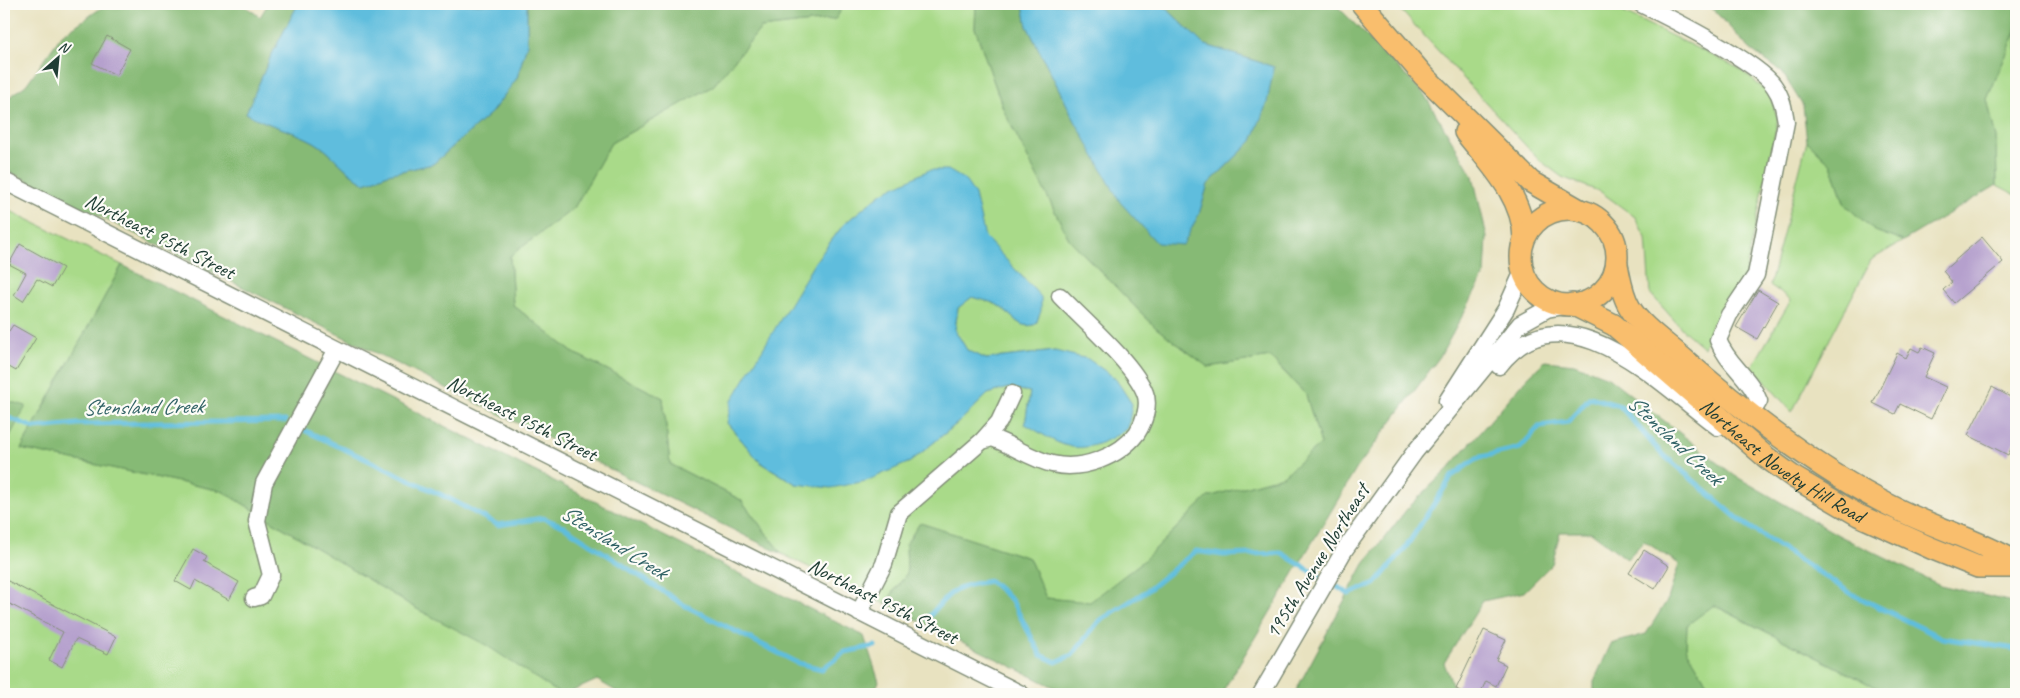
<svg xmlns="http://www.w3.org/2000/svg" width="2020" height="698" viewBox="0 0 2020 698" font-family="Caveat,sans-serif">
<rect width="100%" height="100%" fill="#fdfcf7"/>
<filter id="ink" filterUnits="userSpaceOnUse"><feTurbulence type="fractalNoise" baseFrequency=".02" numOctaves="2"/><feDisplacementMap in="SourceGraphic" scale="10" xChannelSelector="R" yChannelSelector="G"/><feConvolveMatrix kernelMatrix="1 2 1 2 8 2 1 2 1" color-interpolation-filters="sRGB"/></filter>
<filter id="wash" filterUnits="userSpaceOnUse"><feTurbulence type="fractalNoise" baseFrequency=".0096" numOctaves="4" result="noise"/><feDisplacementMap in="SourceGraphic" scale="20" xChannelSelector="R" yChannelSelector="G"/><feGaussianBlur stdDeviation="1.12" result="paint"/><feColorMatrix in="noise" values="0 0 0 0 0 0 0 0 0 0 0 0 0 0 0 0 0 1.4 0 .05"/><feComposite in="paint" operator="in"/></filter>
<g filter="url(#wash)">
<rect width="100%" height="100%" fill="#e8e2c0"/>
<path fill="#a9da89" stroke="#648c5e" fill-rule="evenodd" d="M844 4H976L975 28 1004 111 1069 239 1155 327 1208 367 1270 357 1306 395 1321 444 1283 476 1208 497 1142 562 1090 603 1046 598 1029 558 920 523 906 544 907 573 885 604 782 554 741 500 670 464 663 398 572 352 513 305 510 256 574 208 611 143 713 86 761 28 836 19ZM882 193 975 195C977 208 978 225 984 237 1000 268 1052 282 1036 324 1018 331 1013 314 999 306 992 301 980 300 972 297L958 308 955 330 967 350 986 359 1055 351 1025 425 1030 392 1008 388 988 394 960 421 910 462 796 484 760 462 727 423 815 262 844 224Z
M1395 4H1606L1738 68 1769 93 1778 119 1745 275 1711 325 1704 348 1682 329 1650 293 1646 238 1635 217 1601 192 1562 177 1538 159Z
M2016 32V195L1997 185 1996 138 1987 99Z
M1807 141 1831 164 1845 205 1875 231 1903 241 1871 260 1792 412 1752 367 1791 300 1770 285Z
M4 208 122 265 21 449 222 491 417 609 486 644 560 694H4Z
M1713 605 1883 691 1894 694H1711V690L1686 648 1687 625Z"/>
<path fill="#86ba75" stroke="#527c54" d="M107 4H242L260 17 268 4H298L270 58 246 113C268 126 292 130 314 142 332 152 344 172 365 183L388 174 433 164 491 113 517 78 527 44V4H844L836 19 761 28 713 86 611 143 574 208 510 256 513 305 572 352 663 398 670 464 741 500 782 554 4 169V101L26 85 62 35Z
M976 4H1023L1027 26 1075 121 1199 214 1208 184 1252 141 1274 67 1203 44 1162 4H1335L1424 94 1473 176 1487 237 1485 274 1441 355 1357 468 1221 694H1068L885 604 907 573 906 544 920 523 1029 558 1046 598 1090 602 1142 562 1208 497 1283 476 1321 444 1306 395 1271 357 1208 367 1155 327 1069 239 1004 111 975 28Z
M1708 4H2016V32L1987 99 1996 138 1997 185 1903 241 1875 231 1845 205 1831 164 1807 141 1803 106 1782 72 1750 49Z
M122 265 864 636 879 682 872 694H621L597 680 566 694H560L486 645 417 609 222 491 21 449Z
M1545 361 1574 364 1608 377 1735 476 1840 536 1940 585 2016 603V694H1894L1883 691 1714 605 1687 625 1686 648 1711 690V694H1594V681L1611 644 1646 634 1668 599 1679 564 1644 541 1627 559 1591 532H1560L1552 564 1524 592 1483 601 1444 663 1456 694H1294L1364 564 1407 509 1449 468 1528 377Z
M4 400 26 406 10 436H4Z"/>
<path fill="#5fbddd" stroke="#3f7d88" d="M298 4H527V44L517 78 491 113 433 164 388 174 365 183C344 172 332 152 314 142 292 130 268 126 246 113L270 58Z
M1023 4H1162L1203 44 1274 67 1267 103 1252 141 1208 184 1199 214 1183 245 1157 243 1120 202 1075 121 1027 26Z
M929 170H948L965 180 975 195 985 237 1041 297V311L1036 324C1018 331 1013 314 999 306 992 301 980 300 972 297L958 308 955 330 967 350 986 359 1055 351 1088 359 1115 378 1132 404 1128 428C1112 439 1088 452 1068 446 1054 443 1038 431 1025 424L1030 392 1008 388 988 394 960 421 910 462 866 481 831 488 796 484 760 462 727 423 731 402 815 262 844 224 882 193Z"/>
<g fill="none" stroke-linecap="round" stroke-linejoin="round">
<path stroke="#5fbddd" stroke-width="5" d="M4 416 35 428 78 424 285 421
M304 430 448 498 498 525 543 518 563 526 684 605 798 663 822 669 845 652 875 646
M928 618C951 591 954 586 990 581L1011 599 1041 655 1056 662 1072 655 1099 621 1148 590 1196 551 1223 555 1281 553 1349 594 1375 584 1406 547 1452 476 1477 458 1520 448 1540 426 1568 422 1590 397 1620 406 1660 452 1742 522 1852 594 1942 638 2016 649"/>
</g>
<g id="blocks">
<path fill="#b5a0cd" d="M107 36 130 49 116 75 92 63Z
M1982 237 2003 262 1954 303 1943 290 1952 282 1943 271Z
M20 244 63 268 52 287 37 279 23 301 14 295 26 273 9 264Z
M1758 290 1778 302 1757 339 1736 327Z
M13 325 36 338 16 371 4 364V328L9 331Z
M1922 347 1935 353 1924 377 1946 387 1931 419 1900 404 1895 414 1873 403 1897 353 1906 358 1911 348 1919 352Z
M1992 387 2016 400V438L2008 455 1968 435Z
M193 549 207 557 204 562 239 582 229 600 195 581 191 590 175 581Z
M1644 550 1669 566 1655 589 1629 573Z
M4 579 116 637 108 654 76 639 62 667 49 660 63 632 4 601Z
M1484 630 1506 640 1496 660 1506 665 1496 686 1486 681 1480 694H1467L1456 689Z"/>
</g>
</g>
<g filter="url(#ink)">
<use href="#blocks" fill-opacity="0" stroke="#84907a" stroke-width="1"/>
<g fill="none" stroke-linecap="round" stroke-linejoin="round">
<defs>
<path id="minor" d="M1641 4C1670 18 1758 62 1774 86 1782 97 1784 109 1786 122L1756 275 1729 315 1718 340C1727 364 1750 377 1759 401L1751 414
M4 181 1021 694
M1499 366C1564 282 1662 386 1718 427
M1447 401 1506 309 1523 271
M982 441 992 438C1012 445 1032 459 1052 464 1082 471 1119 457 1137 433 1144 422 1150 405 1145 393 1134 364 1083 320 1060 296
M254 598 261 596 271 575 257 521 264 483 337 349
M859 613 884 564 899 513 982 441 999 422 1012 394
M1261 694 1345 549 1414 453 1520 324 1547 309 1568 305"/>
<g id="major">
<path d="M1362 4 1423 75 1531 182 1578 209"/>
<path d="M1465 132C1490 164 1523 196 1524 238"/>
<circle cx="1569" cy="257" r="48"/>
<path d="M1617 265C1620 279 1622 295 1630 308 1641 326 1663 341 1679 355 1742 410 1820 472 1895 508 1935 528 1978 540 2016 562"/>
<path id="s1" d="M1572 304 1614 325 1767 458 1795 478 1858 515 1931 548 1978 567H2016"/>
</g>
</defs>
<use href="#minor" stroke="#84907a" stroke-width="19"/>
<use href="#major" stroke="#84907a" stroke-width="24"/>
<use href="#minor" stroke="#fff" stroke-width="16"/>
<use href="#major" stroke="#f9be6d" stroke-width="21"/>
</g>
</g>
<g text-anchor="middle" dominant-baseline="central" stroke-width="4.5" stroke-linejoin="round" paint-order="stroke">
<g font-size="21" fill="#1f3d34" stroke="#fdfcf7">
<text transform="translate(160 236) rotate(27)">Northeast 95th Street</text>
<text transform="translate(522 418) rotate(27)">Northeast 95th Street</text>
<text stroke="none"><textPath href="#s1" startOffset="264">Northeast Novelty Hill Road</textPath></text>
<text transform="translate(1317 561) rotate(-58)">195th Avenue Northeast</text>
<text transform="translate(883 601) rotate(27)">Northeast 95th Street</text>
</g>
<g font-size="22" font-style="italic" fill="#326367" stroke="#fdfcf7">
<text transform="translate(143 407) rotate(-1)">Stensland Creek</text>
<text transform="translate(1675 440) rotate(43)">Stensland Creek</text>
<text transform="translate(614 542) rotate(32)">Stensland Creek</text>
</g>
</g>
<rect width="2020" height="698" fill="none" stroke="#fdfcf7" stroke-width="20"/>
<g transform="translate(58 58) rotate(27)" stroke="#fdfcf7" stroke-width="4" paint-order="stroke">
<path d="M0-4L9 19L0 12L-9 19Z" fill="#1f3d34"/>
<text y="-8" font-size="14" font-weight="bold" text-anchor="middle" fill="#1f3d34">N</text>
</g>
</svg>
